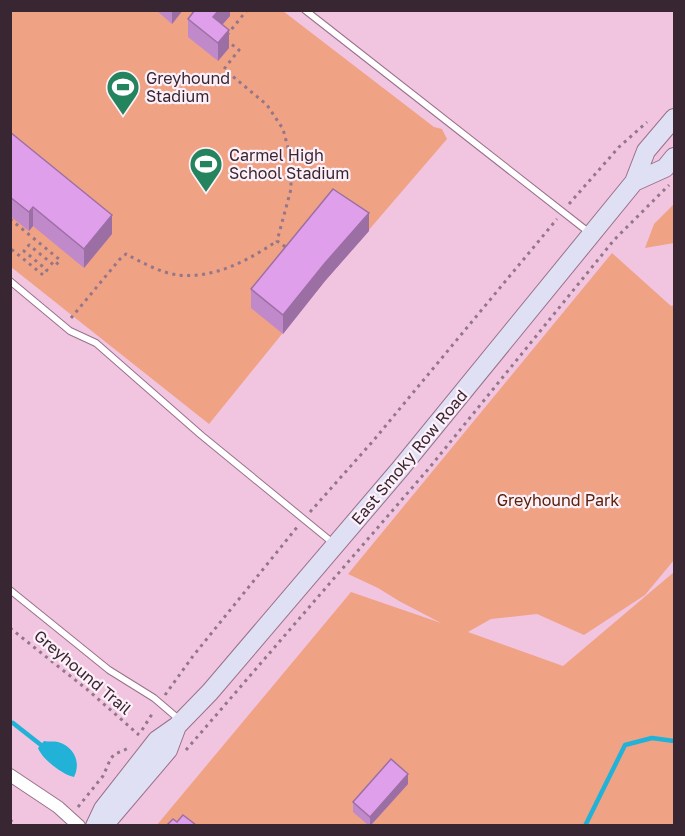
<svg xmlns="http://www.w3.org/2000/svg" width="685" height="836" viewBox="0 0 685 836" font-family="'Golos Text',sans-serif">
<rect width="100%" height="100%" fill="#f1c5e0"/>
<path fill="#f0a285" d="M10 11H283L434 127 442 129 447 139 325 281 209 424 11 267Z
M674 204V243L645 248 654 224Z
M612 253 671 306 674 305V560L645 595 584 635 537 614 491 619 468 632 563 666 674 572V825L156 826 351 592 441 623 399 601 378 588 348 574Z"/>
<path fill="#23b2d7" d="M44 741C48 742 54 741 58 742 75 747 81 763 74 777 63 775 42 759 38 748Z"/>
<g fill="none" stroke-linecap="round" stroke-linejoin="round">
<path stroke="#23b2d7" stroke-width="4.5" d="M13 723 41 745
M585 826 625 745 652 738 674 741"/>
<defs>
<path id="lane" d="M305 10 591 234
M10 281 70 331 96 343 201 435 333 543
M10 590 109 670 154 698 181 721"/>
<path id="street" d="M10 775 58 807 79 826"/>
<path id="secondary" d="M634 182 665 168 674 157
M106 823 168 750 177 726
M95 826 103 809 157 740 177 726 210 692 400 469 634 182 646 151 674 118"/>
</defs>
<use href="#lane" stroke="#99718a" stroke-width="8"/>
<use href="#street" stroke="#99718a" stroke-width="14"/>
<use href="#secondary" stroke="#99718a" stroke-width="20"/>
<path stroke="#947689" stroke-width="3" stroke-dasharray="3 4.5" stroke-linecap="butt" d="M227 35 247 10
M226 40 239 50 224 69 267 105 283 129 291 159V189L277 241 287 248
M569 204 619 147 647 122
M10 219 60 260 55 266 29 245 24 251 47 270 43 275 10 248
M71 318 120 259 126 254C141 262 161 273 178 275 214 279 249 260 277 241
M310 512 373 441 557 219
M10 628 89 691 139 735
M165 695 193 656 298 526
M142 730 154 711
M186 750 430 467 614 240 669 185
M78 807 103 776 111 758 115 754 129 748
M10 820 17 826"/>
<use href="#lane" stroke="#fff" stroke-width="6"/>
<use href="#street" stroke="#fff" stroke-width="12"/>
<use href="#secondary" stroke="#e0e0f5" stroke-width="18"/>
</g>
<path fill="#c089c9" d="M156 10H183L172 24Z
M230 10V16L222 25 229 48 218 61 188 37V19Z
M10 132 112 234 84 268 33 226 29 231 10 216Z
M369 231 325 281 283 334 251 308V289Z
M408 784 371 825H368L353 812V802Z"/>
<path fill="#9c6fa4" d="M172 10H183L172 24Z
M219 10H230V16L213 35V17Z
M229 30V48L218 61V43Z
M33 207V226L29 231V212Z
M369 213V231L325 281 283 334V315L325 263Z
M112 215V234L84 268V249Z
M408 774V784L371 825H370V817Z"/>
<path fill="#df9fea" stroke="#9c6fa4" stroke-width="1.5" d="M195 10H219L213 17 229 30 218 43 188 19Z
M10 132 112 215 84 249 33 207 29 212 10 197Z
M333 189 369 213 325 263 283 315 251 289Z
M391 759 408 774 370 817 353 802Z
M183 815 196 825H167L173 819 177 822Z"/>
<defs>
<symbol id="stadium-pin" viewBox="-11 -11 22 30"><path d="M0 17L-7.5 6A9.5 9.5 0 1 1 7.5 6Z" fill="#23845d" stroke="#fef0f8"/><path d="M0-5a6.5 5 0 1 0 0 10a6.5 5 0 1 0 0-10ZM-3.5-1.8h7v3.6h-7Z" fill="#fff"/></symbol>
</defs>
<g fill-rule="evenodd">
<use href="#stadium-pin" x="104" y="68" width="38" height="52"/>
<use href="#stadium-pin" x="187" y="145" width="38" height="52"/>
</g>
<g text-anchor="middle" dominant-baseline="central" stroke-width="4.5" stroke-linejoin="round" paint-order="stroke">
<g font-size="16" fill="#382732" stroke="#fef0f8" text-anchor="start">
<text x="146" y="78">Greyhound<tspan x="146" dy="18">Stadium</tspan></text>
<text x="229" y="155">Carmel High<tspan x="229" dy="18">School Stadium</tspan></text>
</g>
<g font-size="16" fill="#382732" stroke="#fef0f8">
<text transform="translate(409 457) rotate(-50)">East Smoky Row Road</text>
<text transform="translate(83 672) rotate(40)">Greyhound Trail</text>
</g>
<g font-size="16" fill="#5a2007" stroke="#fef0f8">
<text x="558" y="500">Greyhound Park</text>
</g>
</g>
<rect width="685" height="836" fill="none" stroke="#382732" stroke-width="24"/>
</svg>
